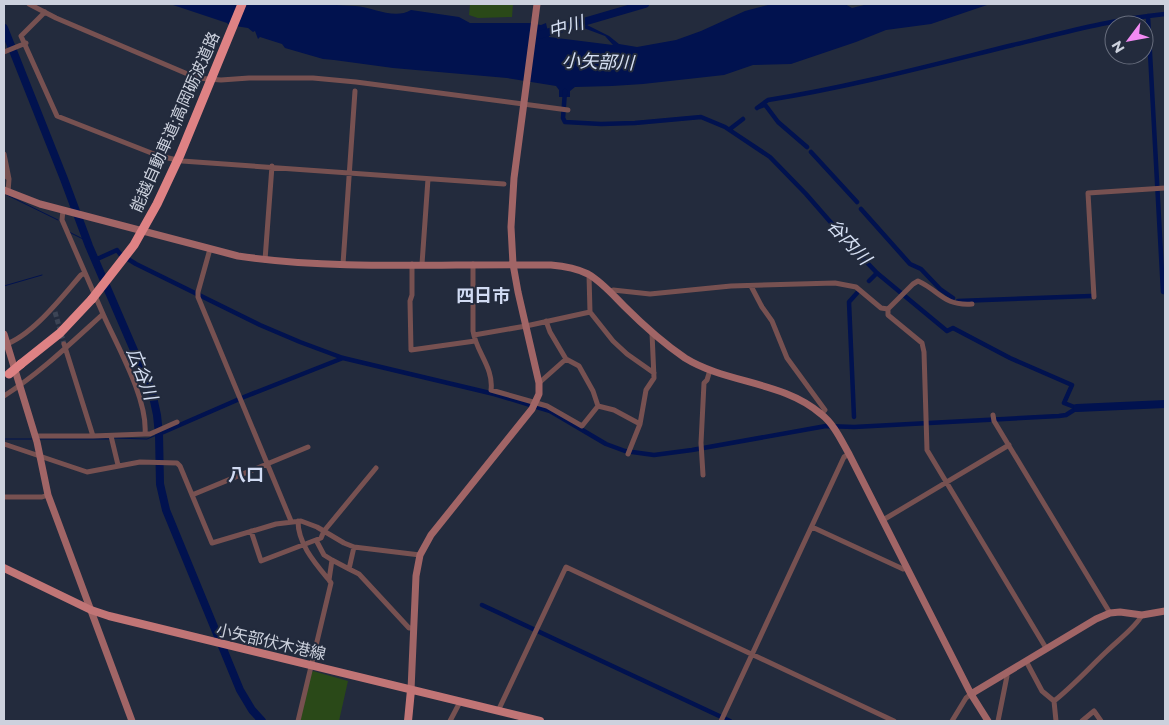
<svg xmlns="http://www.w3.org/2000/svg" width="1169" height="725" viewBox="0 0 1169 725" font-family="Montserrat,'Noto Sans JP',sans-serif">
<rect width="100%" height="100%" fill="#232b3d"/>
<path fill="#2a4918" d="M470 4H513L512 17 478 18 469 15Z
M313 671 348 681 339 721H300L311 673Z"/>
<path fill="#01124f" d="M170 4C231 4 293 2 355 6 373 7 394 20 411 10L459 17 470 23H529L541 25 546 23 549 37 613 45 605 36 581 27 587 25 609 36 619 44 637 47 676 40 701 31 745 11 772 4H845L852 8 868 4H990L931 24 886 30 856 42 791 64 753 65 724 75 643 84 612 86 575 87 570 91V97H559V90L556 86 507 78 393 68 334 60 323 59 285 48 282 44 260 37 258 39 255 31 253 32 248 28 229 25 227 23Z"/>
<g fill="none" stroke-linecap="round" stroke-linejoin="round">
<path stroke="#01124f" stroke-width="1" d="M7 195 58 220
M69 232 87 241
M4 286 42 275
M114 438 147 439 159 434
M4 439H32
M39 439H110"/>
<path stroke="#01124f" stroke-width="4.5" d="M1148 16 1163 292H1165
M565 91 563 118 565 122 601 124 635 123 701 117 725 127 770 157 806 194 854 249 877 273 947 331 953 328 1010 358 1072 385 1064 403 1077 408
M759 107 764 105 766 106 778 122 807 147
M757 108 768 100C850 87 932 65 1013 45 1063 33 1113 19 1165 14
M730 129 743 119
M811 152 857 202
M861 209 910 264 921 269 940 289 953 298
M95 260 117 250 120 254 136 264 260 325 300 342 343 358 494 394 550 411 606 444 625 451 654 455 692 450 826 426 854 427 1059 416 1066 415 1077 408
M869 281 877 273
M958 301 1091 296
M854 417 849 302 857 293
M159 434 244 397 343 358
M482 605 730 721"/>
<path stroke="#01124f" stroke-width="8" d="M4 28 64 179 89 246 152 392 157 415 159 434 160 484 166 510 240 690 252 710 262 721
M539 35 645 4
M1077 408 1165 404"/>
<path stroke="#3c4455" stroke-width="5" stroke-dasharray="5 2.5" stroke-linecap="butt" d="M55 312 64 344"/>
<path stroke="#775151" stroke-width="5" d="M29 4 56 18 197 78 221 80 249 78H313L356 82 568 110
M45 12 21 36 57 116 159 156 182 161 504 184
M4 52 26 43
M4 154 9 179
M4 174 9 179 8 192
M210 249 198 292V297L291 521
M265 260 272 166
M343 264 355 91
M412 264V295L410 301 411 350 475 341
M422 264 428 179
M473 264V331C476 352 494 368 491 390L547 406 582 426 598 406 593 391 579 366 566 359 550 332 546 321
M589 275 590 312 613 341 627 354 654 373
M751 286 762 307 772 321 787 358 825 410 821 414
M610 292 613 290 650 294 731 286 835 283 856 287 881 308 888 309 913 284 918 281C940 291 943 306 972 304
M1094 297 1088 193 1165 188
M888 309V315L922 343 924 352 927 450 1046 648
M474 335 526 326 590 312
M4 345C32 336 61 298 81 275L85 273
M539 383 566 359
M4 396C40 373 71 343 103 314L62 220 63 210
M598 406 614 410 640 424 628 454
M993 415 994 421 1110 613
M640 424 646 390 654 378 652 333
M145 434H150L177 422
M35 436H93L64 344
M93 436 145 434C148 399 117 346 103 314
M111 436 118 465
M4 444 87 472 140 462 177 463 180 466 212 543 276 524 301 521 317 527 344 543 354 547 420 555
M703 475 701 443 704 383 707 380 710 370
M192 495 308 447
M4 497H42L48 495
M883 520 1009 445
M298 521C298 544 315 563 329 580
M812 527 903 569 907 568
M251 531 261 561 321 538 324 531 376 468
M316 540 324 555 332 560
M349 569 359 574 409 628H414
M1026 661 1042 691 1054 701 1056 721
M1054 701C1073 686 1089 668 1107 651 1117 641 1136 627 1142 615
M498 711 566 567 894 721
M298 721 331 583 329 580 332 560 349 569 354 547
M450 721 460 702
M721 721 844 457 849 454
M952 721 966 698 971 694
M998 721 1007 676 1006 673
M1082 721 1094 711 1101 721"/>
<path stroke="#a16566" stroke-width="7" d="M4 190 40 204 238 256C340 271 448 263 551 265 564 266 576 268 588 274 602 282 613 295 624 306 643 325 663 343 685 358 727 384 783 381 821 414 834 424 841 440 849 454L971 694 988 721
M4 334 37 442 48 495 132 721
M411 690 416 576 420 555 431 535 532 409 539 394V383L518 292 513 264 511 227 514 178 537 4
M971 694 1096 619 1110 613 1120 612 1142 615 1165 611"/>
<path stroke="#c17576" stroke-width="8" d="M4 568 91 610 109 616 540 721
M408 721 411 690"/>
<path stroke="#de8284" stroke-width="9" d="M21 364 60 333 92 299"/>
<path stroke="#de8284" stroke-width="9" d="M92 299 134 245 157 204 180 155 242 4
M9 374 21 364"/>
</g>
<g text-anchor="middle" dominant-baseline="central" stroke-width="4" stroke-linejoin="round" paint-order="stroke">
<g font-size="16" fill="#ccd1dd" stroke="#232b3d">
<text transform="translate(175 122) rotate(-66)">能越自動車道;高岡砺波道路</text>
<text transform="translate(271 642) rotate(13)">小矢部伏木港線</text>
</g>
<g font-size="18" font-style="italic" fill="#d6e0f4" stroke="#232b3d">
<text transform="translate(566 27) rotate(-16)">中川</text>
<text transform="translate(598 62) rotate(2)">小矢部川</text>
<text transform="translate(849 242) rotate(47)">谷内川</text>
<text transform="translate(142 374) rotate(69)">広谷川</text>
</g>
<g font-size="18" font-weight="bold" fill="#d1dbf3" stroke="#232b3d">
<text x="483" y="296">四日市</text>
<text x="246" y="475">八口</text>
</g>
</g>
<rect width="1169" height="725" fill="none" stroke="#ccd1dd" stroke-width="10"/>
<g transform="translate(1129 40) rotate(238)"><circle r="24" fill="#232b3d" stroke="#676d7d"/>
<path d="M0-4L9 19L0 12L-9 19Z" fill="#f28af3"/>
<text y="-8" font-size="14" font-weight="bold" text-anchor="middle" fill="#ccd1dd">N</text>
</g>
</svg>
